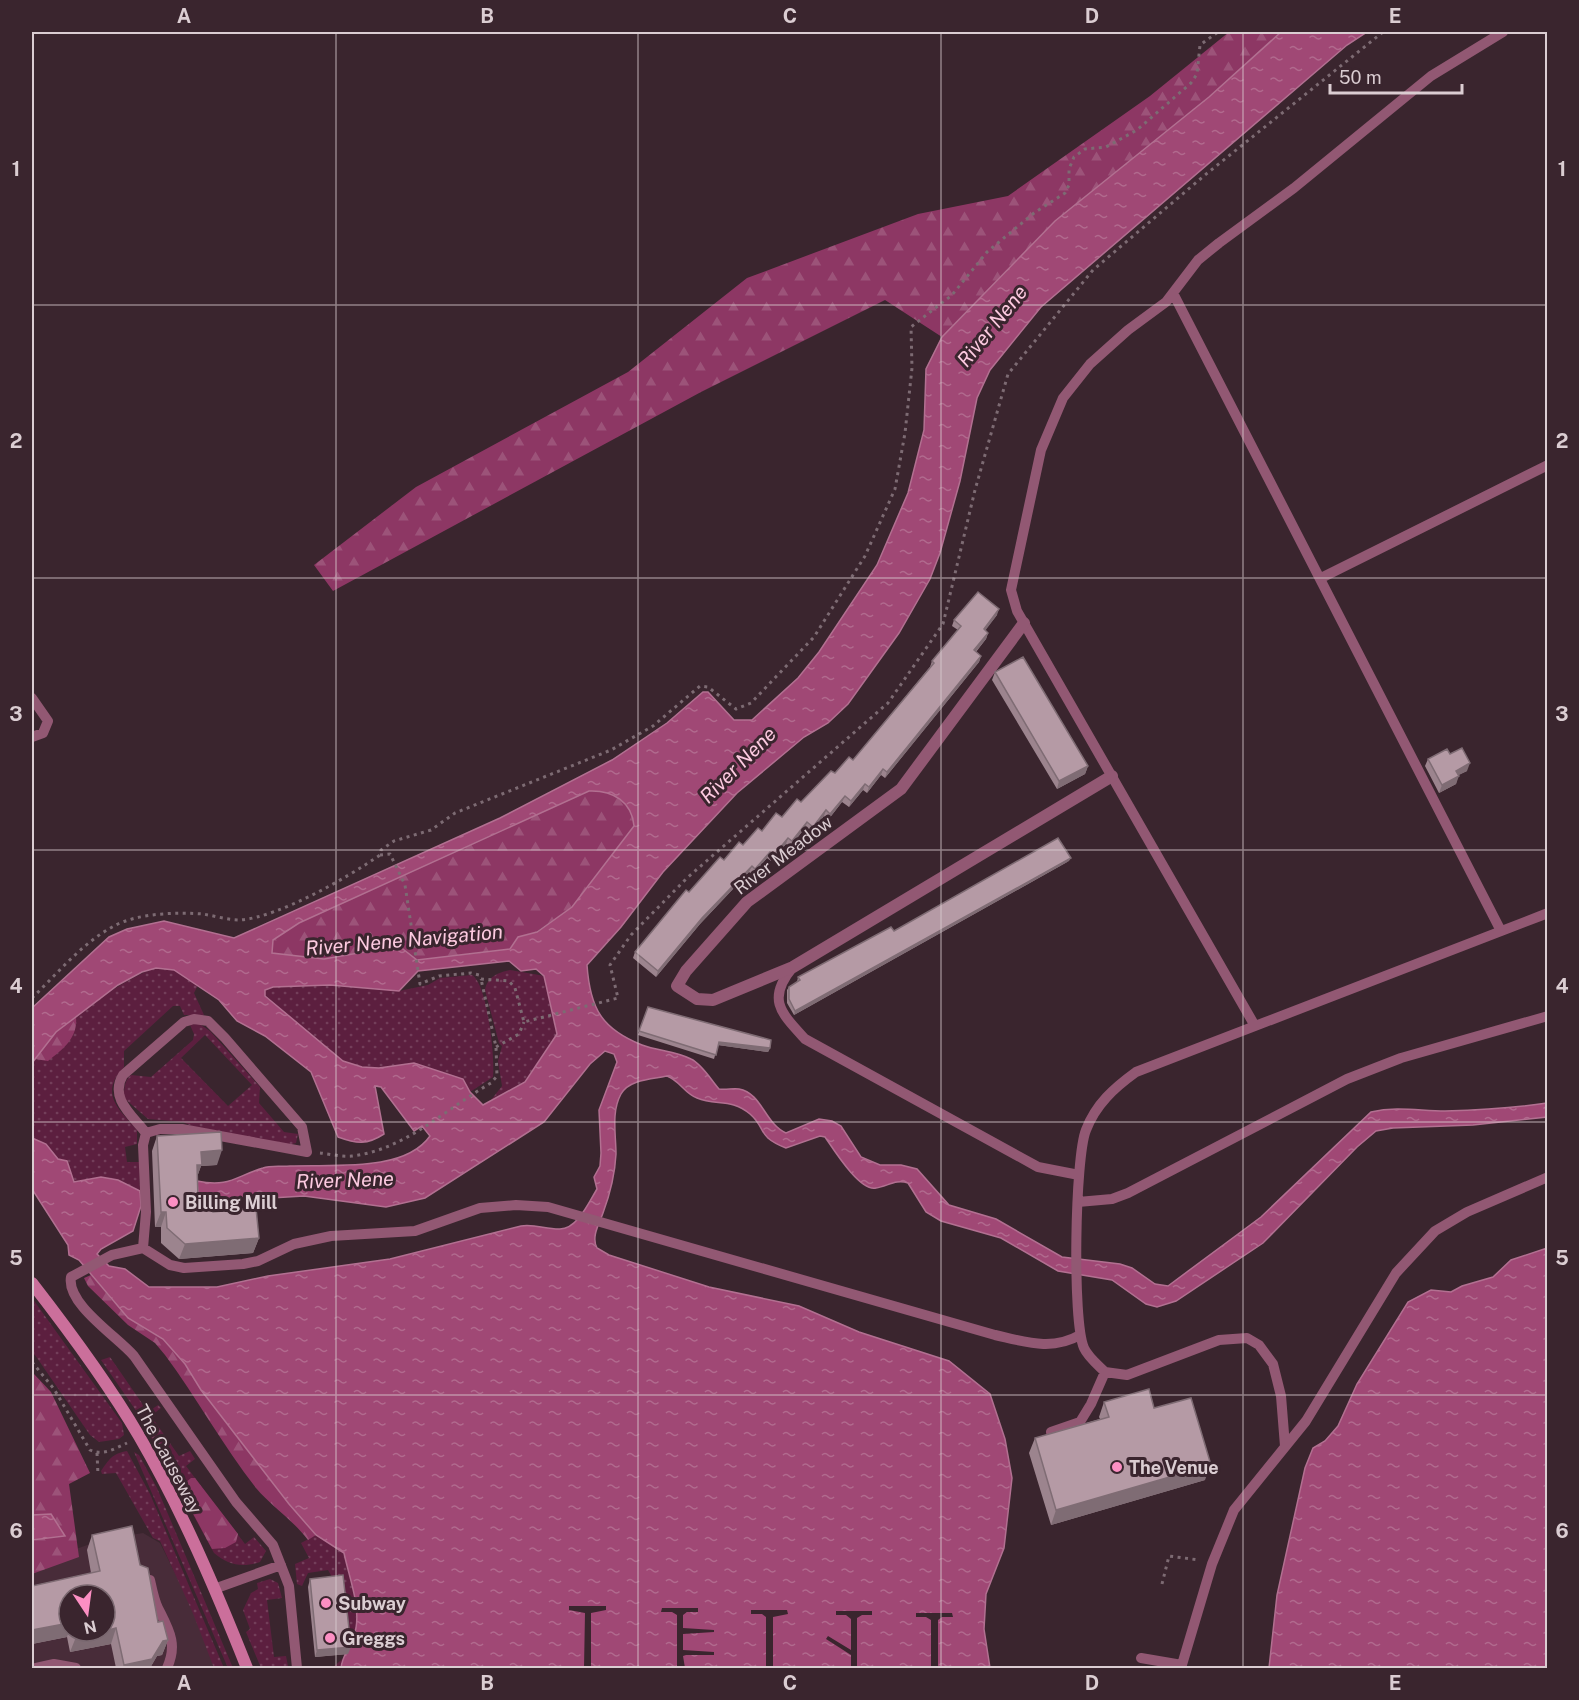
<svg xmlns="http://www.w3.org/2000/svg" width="1579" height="1700" viewBox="0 0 1579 1700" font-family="'Public Sans',sans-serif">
<defs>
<pattern id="grass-dots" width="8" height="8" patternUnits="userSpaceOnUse" patternTransform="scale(1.5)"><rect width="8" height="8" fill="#5c1f3f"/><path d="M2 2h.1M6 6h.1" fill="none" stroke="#733e5a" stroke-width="1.8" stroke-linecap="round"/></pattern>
<pattern id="forest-firs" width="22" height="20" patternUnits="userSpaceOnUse" patternTransform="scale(1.5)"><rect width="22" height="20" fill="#8d3764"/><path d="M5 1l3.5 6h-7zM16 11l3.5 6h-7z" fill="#9c5379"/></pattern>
<pattern id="water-ripples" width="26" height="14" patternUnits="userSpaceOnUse" patternTransform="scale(1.5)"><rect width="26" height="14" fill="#a04875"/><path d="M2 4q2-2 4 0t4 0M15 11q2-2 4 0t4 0" fill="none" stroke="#b16a8e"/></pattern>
</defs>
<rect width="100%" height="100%" fill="#3a252e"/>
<path fill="#482c39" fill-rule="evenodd" d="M143 1533 160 1543 191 1605 215 1668H32V1565L101 1540ZM69 1595H105V1631H69Z"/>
<path fill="url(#grass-dots)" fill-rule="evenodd" d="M156 968 174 970 198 985 194 993 204 1015H184L180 1006H173L124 1051V1067C99 1094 118 1108 137 1130V1144L125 1147 127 1162H139L140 1191 118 1180 101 1177 74 1182 46 1144 32 1138C32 1120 27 1081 32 1064 39 1035 127 976 156 968Z
M510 970 545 976 557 1034 525 1082 491 1100 502 1086 498 1061 502 1046 499 1043 485 990C487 977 499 972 510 970Z
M472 975C488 985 495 1058 493 1077L470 1092 463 1079 414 1063 379 1068 362 1067 343 1061 265 996V990L273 987 330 985 399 991 428 985 440 978Z
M198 1023 210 1031 260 1087 259 1103 284 1132 298 1134 296 1143 289 1145 204 1132 183 1122 148 1119 124 1098C124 1089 124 1081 131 1075L151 1077 193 1040 194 1034 190 1025ZM205 1035 252 1085 228 1106 181 1058Z
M32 1298 122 1423 124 1435 119 1439 99 1442 90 1435 35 1355 32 1356Z
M110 1357 148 1412 158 1405 161 1408 151 1416 179 1456 190 1451 195 1459 186 1466 245 1544 254 1537 266 1551 260 1562C242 1568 228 1565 214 1553L139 1415 101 1360Z
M127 1451 150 1494 224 1668H214L192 1611 160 1541 153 1538 116 1473 102 1474 101 1471C109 1460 111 1454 127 1451Z
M134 1452 139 1455 157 1488 233 1668H228Z
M316 1535 344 1553C349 1577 360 1604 356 1628 353 1643 342 1655 341 1668H332L348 1654 336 1584 328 1570 308 1573 302 1586 297 1584 295 1564 309 1558 301 1543Z
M270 1579 278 1583 282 1598 267 1600 274 1657 286 1656 288 1666 261 1668 246 1632 250 1629 243 1610 251 1593 258 1589 257 1583Z"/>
<path fill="url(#forest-firs)" d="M1229 32H1281L1209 97 1055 221 942 337 885 300 701 392 333 591 314 565 416 487 628 372 747 278 918 214 1008 196 1150 96Z
M604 790C621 799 633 807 634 826L572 907 536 932 518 937 510 949 417 960 399 946 324 959 272 953 273 940 299 923 589 791Z
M76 1017C78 1038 63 1049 48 1061L35 1059 47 1039Z
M91 1275 114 1302 147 1330 163 1339 185 1364 201 1390 289 1504 316 1535 308 1540C293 1520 272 1507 256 1488 223 1446 197 1398 165 1355L155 1343 128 1325 88 1286 84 1278Z
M34 1374 51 1392 90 1473 69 1484 79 1557 32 1574V1540L65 1536 51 1514 32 1515V1375Z
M191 1478H195L238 1534 236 1542 225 1548 212 1549 181 1491 184 1484Z"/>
<path fill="url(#water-ripples)" stroke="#b27091" stroke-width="1.5" fill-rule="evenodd" d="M1281 32H1367L1347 45 1041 307 990 370 977 398 960 481 940 553 930 579 899 633 848 704 828 723 804 737 737 793 663 872 621 927 587 965C590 1009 602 1029 642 1045 658 1051 676 1051 691 1059 702 1064 711 1080 719 1089 726 1090 733 1088 739 1089 762 1093 765 1124 786 1133L819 1119 832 1121 841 1126 861 1157 880 1165H901L917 1169 949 1205 996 1219 1062 1257 1120 1264 1132 1268 1155 1284 1168 1286 1261 1217 1371 1112C1397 1106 1420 1111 1445 1111 1480 1110 1514 1108 1547 1103V1117L1473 1125 1393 1128 1376 1131 1357 1147 1263 1243 1176 1301 1157 1307 1146 1304 1112 1280 1058 1271 1001 1238 941 1221 926 1212 908 1183C896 1179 888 1186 876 1188 860 1192 834 1150 825 1137L820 1136 786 1148C756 1136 767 1129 750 1114 731 1098 716 1106 697 1098 685 1094 679 1080 667 1076 654 1079 629 1079 621 1094 611 1112 616 1135 616 1154 615 1174 610 1194 603 1213 599 1224 591 1237 597 1248L609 1255 709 1287 799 1306 859 1332 949 1361 990 1394 1005 1439 1012 1478 1004 1548 986 1594 984 1629 990 1668H341C342 1655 353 1643 356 1628 360 1604 349 1577 344 1553L316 1535 289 1504 201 1390 185 1364 163 1339 128 1318 79 1260 69 1255 68 1245 32 1189V1138L46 1144 58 1159 67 1161 74 1182 101 1177 118 1180 140 1191 141 1206 133 1231 101 1249 97 1254 109 1266 125 1269 149 1287H217L268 1276 390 1259 521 1226C535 1224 545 1229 559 1229 577 1230 589 1202 597 1189L594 1177 600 1166 601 1153 599 1110 617 1062 614 1054 605 1051 590 1064 544 1122 425 1198 386 1207 304 1196 237 1200 222 1206 199 1207 197 1181C229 1188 236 1176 263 1168 271 1165 282 1167 290 1166 331 1164 404 1173 430 1136L422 1126 414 1131 381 1087 375 1086 384 1134C367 1145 357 1144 338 1137L311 1072 265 1036 237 1021 219 1000 174 970 156 968 142 972 118 985 56 1032 32 1063V1008L109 937 127 929 164 921 234 938 500 818 612 760 667 723 703 692H708L734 720H752L798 678 819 652 877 565 908 493 924 430 926 369 942 337 1055 221 1209 97ZM589 791C613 790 632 802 634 826L572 907 537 932 518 937 510 949 417 960 399 946 324 959 272 953 273 940 299 923ZM509 961 521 971 536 969 544 976 557 1034 525 1082 483 1105 470 1092 463 1079 414 1063 379 1068 362 1067 343 1061 265 996V990L273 987 330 985 399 991 418 971Z
M1547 1248V1668H1269L1277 1595 1305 1468 1313 1448 1325 1441 1338 1426 1357 1384 1408 1302 1431 1290 1451 1292 1462 1286 1493 1277 1511 1260Z
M51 1514 65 1536 32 1540V1515Z"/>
<path fill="#3a252e" d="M569 1606H606V1610L591 1613V1668H584L585 1613 569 1610Z
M662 1608H698V1612H687L683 1615V1628L714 1630V1632L683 1634V1650L714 1652V1655H686L683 1656 685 1668H677V1615L672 1612H661Z
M751 1610H787L788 1614 773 1617V1668H766V1617L762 1614H751Z
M836 1611H872V1615H862L857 1618V1668H851V1655L826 1639 828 1636 851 1650V1619L846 1615H836Z
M916 1613H952L953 1617H942L938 1620V1668H931V1620L926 1617H916Z"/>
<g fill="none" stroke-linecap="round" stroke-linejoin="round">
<path stroke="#7d6b73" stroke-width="3" stroke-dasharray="3 4.5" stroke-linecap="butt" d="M380 855 390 854 405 885 420 984 439 976 471 973 479 975 481 979 509 981 515 988 524 1022 618 998 610 965 631 935 687 878 888 703 943 624 975 490 1008 374 1093 270 1205 175 1383 32
M32 998C57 974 82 943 114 926 138 913 177 912 203 914 215 916 228 920 240 920 279 917 347 878 380 855L381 850 394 841 431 830 455 813 611 750 653 726 700 686 708 687 736 709 751 703 814 637 865 556 895 489 905 433 912 368 911 327 952 295 987 252 1034 213 1065 193 1069 185V169L1074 157 1085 149 1106 147 1137 130 1191 83 1197 74 1200 45 1218 32
M496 1047 519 1034 524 1022
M320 1153C330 1154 342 1157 352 1156 405 1150 447 1108 491 1083L497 1076 496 1047 481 979
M32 1362 54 1389 90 1450C103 1456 114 1449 127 1443
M97 1453 98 1475
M1162 1584 1169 1556 1199 1560"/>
<path stroke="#925873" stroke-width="10" d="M1173 293 1501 931
M1321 578 1548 465
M32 698 48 721 43 733 32 737
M793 967C766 999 781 1013 805 1039L1038 1167 1079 1175
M1255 1026 1017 611 1011 590 1041 450 1063 398 1090 364 1128 330 1166 302 1198 260 1219 243 1294 188 1431 76 1503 32
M1078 1202 1112 1199 1128 1193 1347 1079 1401 1058 1548 1016
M143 1248 146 1212 143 1145 146 1133C132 1115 109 1098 123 1075L184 1022 194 1019 208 1021 225 1038 302 1127 307 1152 182 1129H160L146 1133
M1051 1432 1080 1422 1091 1404 1105 1372
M1285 1446 1281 1396 1273 1364 1259 1345 1247 1338 1219 1340 1127 1375 1105 1372C1098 1365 1088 1357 1084 1348 1072 1321 1075 1157 1086 1130 1096 1104 1114 1088 1136 1072L1548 913
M150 1580C152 1589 154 1600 158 1608 169 1630 178 1644 167 1668
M214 1589 281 1565
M1141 1658 1182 1665
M36 1668 54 1664 76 1668
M297 1668 289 1586 273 1545 236 1502 134 1356C118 1337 66 1304 71 1277L112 1255 143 1248 170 1265 184 1268 243 1264 258 1261 294 1244 331 1236 415 1231 480 1208 516 1205 548 1207 995 1335C1026 1342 1052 1351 1080 1335
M1181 1668 1212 1564 1234 1510 1306 1421 1396 1273 1435 1231 1467 1212 1548 1177"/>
<path stroke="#925873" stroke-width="12" d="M1024 623 901 789 747 902 686 971 677 986 697 999 713 1000 793 967 1112 776"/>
<path stroke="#cb6f9b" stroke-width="12" d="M32 1283C70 1332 108 1383 139 1436 182 1510 216 1590 247 1668"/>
</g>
<path fill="#9c848e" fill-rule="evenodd" d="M997 615 985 630 988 633 986 639 976 652 981 656 979 662 885 778 881 775 867 793 863 790 849 807 842 802 828 820 824 816 811 833 805 828 790 847 786 844 771 861 767 858 753 875 749 872 700 924 656 977 633 958 635 952 689 892 724 860 762 831 782 817 853 760 930 667 932 661 958 630 952 626 954 620Z
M995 672 1088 766 1085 774 1057 789 992 680Z
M1450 754 1467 771 1458 775 1456 784 1439 793 1425 766 1428 759Z
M1069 861 794 1015 787 1003V990L789 987 797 982 798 977 894 931Z
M648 1007 770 1048 768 1052 718 1045 714 1059 638 1035Z
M157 1136 217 1165 201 1166 197 1177 198 1199 213 1212 259 1238 253 1253 179 1259 161 1243V1227H155L152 1151Z
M1104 1402 1154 1408 1205 1480 1051 1525 1029 1453 1035 1438 1100 1419 1099 1417Z
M92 1535 140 1565 158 1622 168 1640 162 1655 157 1656 150 1668H116L111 1644 70 1652 67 1637 32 1644V1586L91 1573 87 1550ZM69 1595 105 1631H69Z
M310 1579 348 1654 315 1657 308 1587Z"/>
<path fill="#7f6c74" d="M999 609 997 615 982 635 984 629Z
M988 633 986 639 972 656 974 650Z
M981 656 979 662 885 778 887 772Z
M1470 763 1467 771 1453 778 1456 771Z
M1088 766 1085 774 1057 789 1059 781Z
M883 769 881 775 867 793 869 787Z
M1459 776 1456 784 1439 793 1442 785Z
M865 784 863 790 849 807 851 801Z
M845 796 842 802 828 820 830 814Z
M826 810 824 816 811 833 813 827Z
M807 822 805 828 790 847 792 841Z
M788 838 786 844 771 861 774 855Z
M770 852 767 858 753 875 755 869Z
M1071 858 1069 861 794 1015 795 1011Z
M752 866 749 872 700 924 656 977 658 971 702 918Z
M719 1042 770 1048 768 1052 718 1045Z
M222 1150 217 1165 201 1166 196 1180H191L201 1152Z
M161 1212H166L161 1227H155Z
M259 1238 253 1253 179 1259 185 1244Z
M1211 1465 1205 1480 1051 1525 1056 1510Z
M69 1623V1631L67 1637 32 1644V1630Z
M116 1628 111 1644 70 1652 76 1637Z
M168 1640 162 1655 157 1656 150 1668H123L124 1665 163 1641Z
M351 1647 348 1654 315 1657 317 1650Z"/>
<path fill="#b59aa5" stroke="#7f6c74" stroke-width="1.5" d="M978 592 999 609 984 629 988 633 974 650 981 656 887 772 883 769 869 787 865 784 851 801 845 796 830 814 826 810 813 827 807 822 792 841 788 838 774 855 770 852 755 869 752 866 702 918 658 971 635 952 686 890 689 892 720 857 724 860 739 842 743 845 758 828 762 831 776 813 782 817 797 799 801 802 831 771 835 773 849 757 853 760 934 663 932 661 961 626 954 620Z
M1023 657 1088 766 1059 781 995 672Z
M1462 748 1470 763 1456 771 1459 776 1442 785 1428 759 1447 749 1450 754Z
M1058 838 1071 858 795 1011 789 999V987L800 980 798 977 891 927 894 931Z
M648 1007 771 1040 770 1048 719 1042 716 1055 639 1031Z
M221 1132 222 1150 201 1152 202 1165H197L198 1199 213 1212 256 1208 259 1238 185 1244 167 1228 166 1212H161L157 1136Z
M1149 1389 1154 1408 1191 1398 1211 1465 1056 1510 1035 1438 1109 1417 1104 1402Z
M132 1526 140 1565 148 1568 158 1622 163 1621 168 1640 163 1641 152 1659 124 1665 116 1628 105 1631V1595H69V1623L32 1630V1586L100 1571 92 1535Z
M343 1575 351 1647 317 1650 310 1579Z
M75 1631H104L76 1637Z"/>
<path fill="none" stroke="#dbcdd2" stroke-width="1.5" stroke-opacity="0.55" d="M336 32V1668M638 32V1668M941 32V1668M1243 32V1668M32 305H1548M32 578H1548M32 850H1548M32 1122H1548M32 1395H1548"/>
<g fill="#fc8fc3" stroke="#3a252e" stroke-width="2">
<circle cx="173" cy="1202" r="6"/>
<circle cx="1117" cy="1467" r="6"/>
<circle cx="326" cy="1603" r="6"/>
<circle cx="330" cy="1638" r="6"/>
</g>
<g text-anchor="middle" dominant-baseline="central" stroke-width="6" stroke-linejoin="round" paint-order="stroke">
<g font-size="18" fill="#dbcdd2" stroke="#3a252e">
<text transform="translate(783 855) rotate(-37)">River Meadow</text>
<text transform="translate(169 1459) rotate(62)">The Causeway</text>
</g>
<g font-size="18" font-weight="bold" fill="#dbcdd2" stroke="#3a252e" text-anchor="start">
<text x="185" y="1202">Billing Mill</text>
<text x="1129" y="1467">The Venue</text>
<text x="338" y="1603">Subway</text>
<text x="342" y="1638">Greggs</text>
</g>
<g font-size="20" font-style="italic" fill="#fdcae0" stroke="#3a252e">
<text transform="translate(992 326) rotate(-51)">River Nene</text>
<text transform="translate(738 765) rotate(-45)">River Nene</text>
<text transform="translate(404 940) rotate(-5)">River Nene Navigation</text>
<text transform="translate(345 1180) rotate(-2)">River Nene</text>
</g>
</g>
<rect width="1579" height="1700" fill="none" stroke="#3a252e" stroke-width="66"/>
<g transform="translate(87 1613) rotate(167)"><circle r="28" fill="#3a252e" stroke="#7a6870" stroke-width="1.5"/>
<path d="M0-4.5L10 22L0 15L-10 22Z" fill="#fc8fc3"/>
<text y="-9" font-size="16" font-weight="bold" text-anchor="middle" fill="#dbcdd2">N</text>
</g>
<path d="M1330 84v9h132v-9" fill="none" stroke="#dbcdd2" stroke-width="3"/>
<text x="1339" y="84" font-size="18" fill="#dbcdd2" stroke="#3a252e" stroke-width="4.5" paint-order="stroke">50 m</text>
<rect x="33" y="33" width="1513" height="1634" fill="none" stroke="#dbcdd2" stroke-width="2"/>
<g font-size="20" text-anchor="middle" font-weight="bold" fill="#dbcdd2">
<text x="184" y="23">A</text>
<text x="487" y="23">B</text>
<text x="790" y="23">C</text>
<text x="1092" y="23">D</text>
<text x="1395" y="23">E</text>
<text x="16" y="176">1</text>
<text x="1562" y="176">1</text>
<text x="16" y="448">2</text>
<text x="1562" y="448">2</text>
<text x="16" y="721">3</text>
<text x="1562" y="721">3</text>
<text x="16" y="993">4</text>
<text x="1562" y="993">4</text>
<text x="16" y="1265">5</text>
<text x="1562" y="1265">5</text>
<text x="16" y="1538">6</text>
<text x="1562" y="1538">6</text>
<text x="184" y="1690">A</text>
<text x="487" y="1690">B</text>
<text x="790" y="1690">C</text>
<text x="1092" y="1690">D</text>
<text x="1395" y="1690">E</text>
</g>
</svg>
